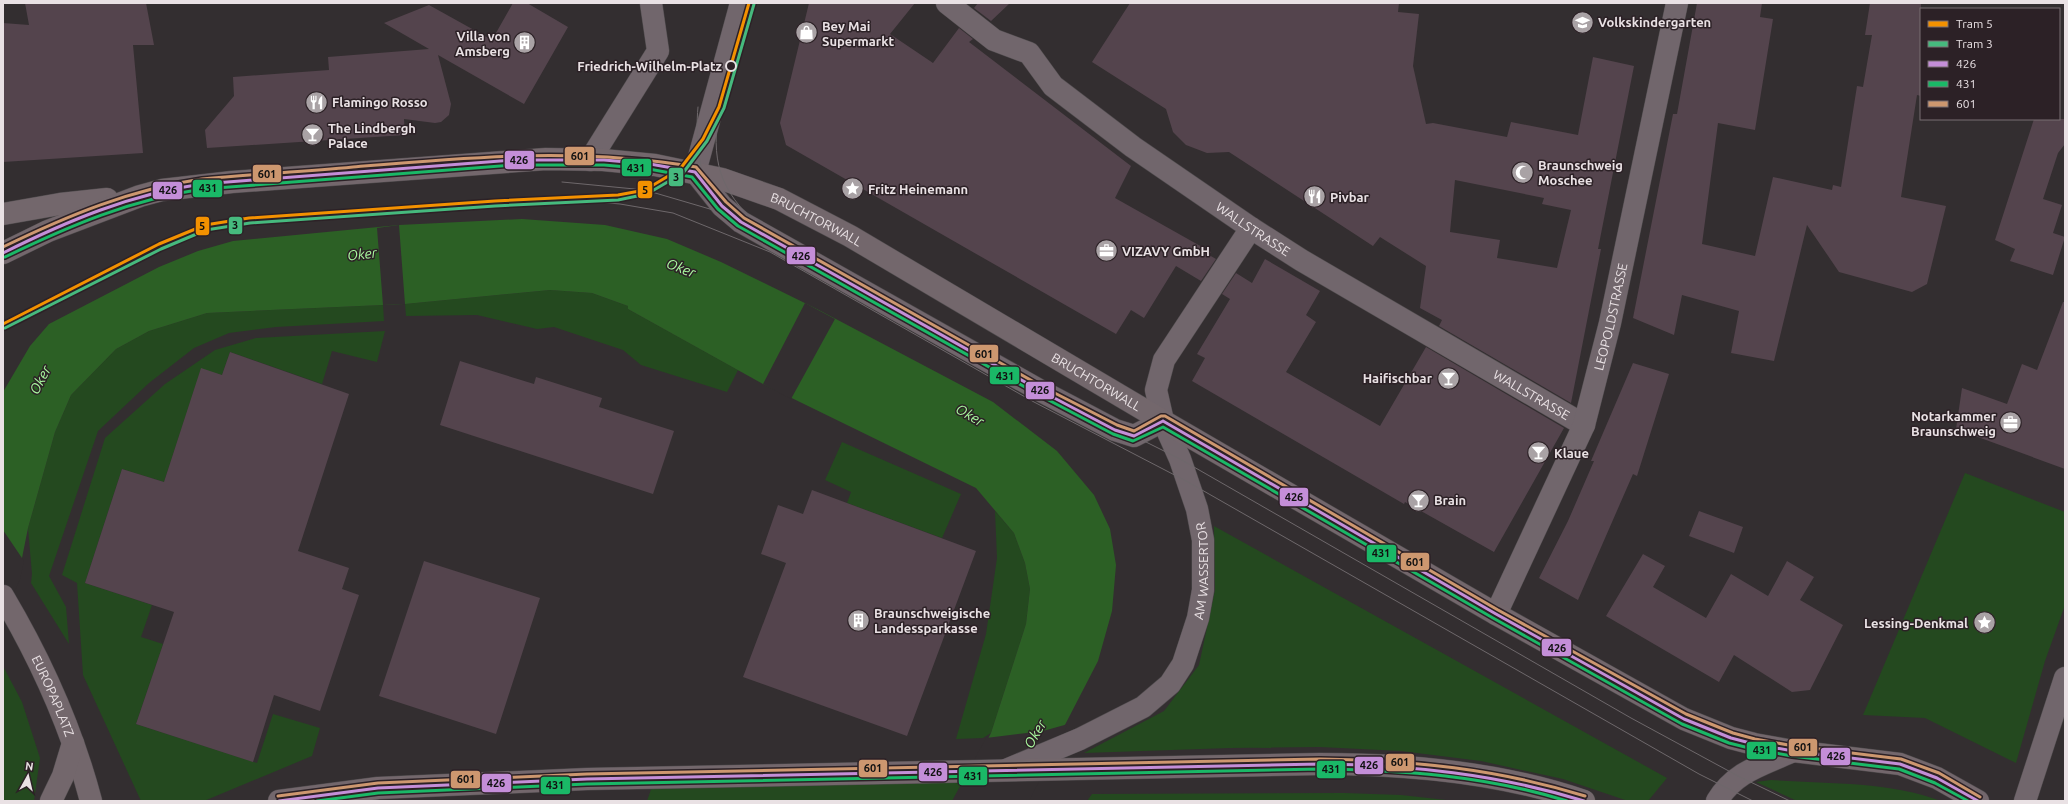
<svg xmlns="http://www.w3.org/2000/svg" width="2068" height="804" viewBox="0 0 2068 804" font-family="Ubuntu,sans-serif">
<rect width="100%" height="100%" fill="#332e30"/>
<path fill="#24491f" d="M550 290 592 293 628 306V309L738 370 727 392 641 365 623 350 554 327 537 329 477 315 406 316 405 304Z
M383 305 384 321 276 327 229 333 194 348 149 383 98 431 49 576 66 607 69 644 31 583 32 574 28 528 55 432 71 395 116 349 149 331 207 313Z
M385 331 377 362 332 351 322 384 230 352 222 375 201 369 164 482 122 469 85 583 152 605 141 637 163 644 136 724 257 763 273 714 320 728 312 756 204 801H141L83 675 77 583 62 575 105 438 165 384 215 350 256 338Z
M842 442 961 494 942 538 847 503 851 492 825 480Z
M1965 473 2065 512V605L2045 661 2016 763 1925 718 1863 715Z
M995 511 1014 533 1025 563 1030 589 1026 624 991 733 983 738 956 739 986 634 997 558Z
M1214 526 1667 778 1648 801H1628L1563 779 1481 761 1401 751 1320 747 1230 748 1084 753 1164 711 1199 665 1215 590Z
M3 666 22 702 40 758 34 801H3Z
M971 772 954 801H647L655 778Z
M1771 780C1827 784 1888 781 1941 801H1797L1756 782Z
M1344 793 1401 795 1455 801H1087L1092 794Z"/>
<path fill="#2c6025" d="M522 219 605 225 667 239 721 262 817 309 993 402 1057 451 1094 495 1110 529 1116 565 1112 611 1098 661 1038 777 971 772 991 733 1026 624 1030 589 1025 563 1014 533 976 488 763 384 628 309V306L592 293 550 290 405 304 207 313 149 331 116 349 71 395 55 432 28 528 18 578 3 616V392L30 346 49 324 159 267 198 251 233 241 399 225Z"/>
<path fill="#332e30" d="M399 225 405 304 383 305 377 228Z
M805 303 835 319 791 399 763 384Z
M3 530 24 561 20 579 3 618Z
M1068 724 1029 801H952L986 738 1043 731Z"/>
<path fill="#54444d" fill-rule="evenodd" d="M25 3H146L154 45H133L143 153 3 162V23L29 25Z
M513 3H527L568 27 524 104 438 55 451 104 449 115 441 122 435 123 404 119 405 135 207 148 205 130 234 96 233 77 329 70 328 57 429 49 384 23 429 5 492 40Z
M809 3H915L890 34 933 63 959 28 973 39 969 42 1131 166 1115 198 1211 252 1209 255 1216 259 1201 281 1176 266 1144 318 1131 310 1116 334 786 145 780 123Z
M978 3H1010L991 21 974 8Z
M1130 3H1399L1398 12 1419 14 1413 66 1426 124 1433 123 1507 137 1511 122 1578 135 1593 57 1634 66 1598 249H1601L1571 403 1439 326 1442 320 1420 308 1426 266 1380 237 1373 246 1229 152 1207 153 1186 145 1173 132 1166 109 1092 62ZM1455 180 1544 198 1542 204 1571 210 1557 268 1497 258 1500 240 1450 232Z
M1697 3H1762L1760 17 1773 19 1755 130 1718 123 1702 244 1755 256 1773 177 1832 190 1833 185 1841 187 1857 86 1863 87 1872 35H1865L1870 3H1921V96L1917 95 1901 197 1946 206 1927 284 1912 292 1839 272 1807 225 1774 361 1731 353 1739 311 1682 295 1674 335 1633 318 1673 114H1677Z
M2034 119H2065V144L2058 153 2043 199 2062 205 2053 233 2065 237 2053 275 2010 261 2015 249 1995 240Z
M1265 259 1320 291 1306 315 1316 322 1286 372 1380 426 1426 347 1564 428 1494 552 1405 502 1404 504 1192 381 1205 358 1197 354 1230 299 1222 294 1236 273 1252 283Z
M2063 302H2065V469L1956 429 1962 388 2007 404 2022 364 2037 370Z
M230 352 349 394 298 551 349 568 342 589 359 595 320 711 274 695 253 762 136 724 174 612 85 583 122 469 164 482 201 368 222 375Z
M460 361 534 384 536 377 602 398 599 407 674 431 653 494 440 425Z
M1633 363 1669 374 1637 476 1633 474 1578 600 1539 578 1568 521 1594 461H1591Z
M812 490 976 551 907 736 743 677 786 563 761 554 778 505 803 514Z
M1699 511 1743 527 1734 553 1689 536Z
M1643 554 1665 566 1653 587 1706 618 1731 574 1768 596 1787 561 1814 577 1800 600 1843 625 1810 690 1792 692 1734 655 1719 682 1606 616Z
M424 561 540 598 496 734 379 696Z"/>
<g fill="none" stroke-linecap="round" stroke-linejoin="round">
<defs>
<g id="minor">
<path d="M741 3 695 172 722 206 741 222 1041 391 1115 430 1134 436 1163 421"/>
<path id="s1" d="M947 3 994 40 1029 53 1053 86 1133 147 1251 228 1301 260 1584 425"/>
<path d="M590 160 658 51 651 3"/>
<path id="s2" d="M1496 614 1584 425 1610 323 1677 3"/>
<path id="s3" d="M1006 770 1080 739 1143 707 1170 684 1183 664 1198 618 1203 590V540L1197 509 1180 459 1163 421 1156 390 1164 360 1251 228"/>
<path d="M1717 801C1735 771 1763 765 1793 751"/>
<path d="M2025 801 2065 678"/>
</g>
<g id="major">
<path d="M3 214 60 204 107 199"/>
<path id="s4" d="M3 253 48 231 140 196 162 190 232 182 546 159 603 160 655 165 722 179 779 199 850 236 1163 421 1496 614 1684 719 1731 738 1754 744 1793 751 1900 764 1937 778 1978 801"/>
<path id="s5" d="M3 596C41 660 72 729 91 801"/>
<path d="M51 801 63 776 73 743"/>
<path d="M279 801 378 788 587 779 1320 764C1408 764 1500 772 1584 801"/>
</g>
</defs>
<use href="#minor" stroke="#4f4b4d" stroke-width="23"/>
<use href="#major" stroke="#4f4b4d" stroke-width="23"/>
<use href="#minor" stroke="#71666c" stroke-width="22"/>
<use href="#major" stroke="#73676c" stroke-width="22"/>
<path stroke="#6e686b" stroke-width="1" d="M698 107C695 137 699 188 721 212 732 224 746 234 759 243
M719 107C711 160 718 189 759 226
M562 182 645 190 720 212 763 230 888 303 1086 412 1180 459 1631 718 1738 776 1790 801
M567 199 620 204 673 213 770 252 1034 402 1188 482 1699 774 1753 801"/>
<defs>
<path id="bus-1" d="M695 172 722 206 741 222 1041 391 1115 430 1134 436 1163 421
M3 253C67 221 131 194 202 184L513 160H604L650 164 695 172
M1163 421 1496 614 1684 719 1731 738 1754 744 1793 751 1900 764 1937 778 1978 801
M279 801 378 788 587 779 1320 764C1410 765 1497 774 1584 801"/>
<path id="bus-2" d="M5 257C69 226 132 199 203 189L513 165H604L649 169 692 177 718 209 738 226 1039 395 1113 434 1133 441 1163 427 1493 618 1682 724 1729 743 1753 749 1792 756 1899 769 1935 783 1968 801
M317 801 378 793 587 784 1320 769C1404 770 1487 776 1567 801"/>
<path id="bus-3" d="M3 247C67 216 131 189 202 179 252 174 302 172 353 167 470 157 579 147 696 167L726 202 744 218 1043 387 1117 425 1134 431 1161 416H1165L1498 610 1686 714 1733 733 1755 739 1794 746 1901 759 1939 773 1980 797
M278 796 378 783 587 774 1320 759C1411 760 1498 769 1585 796"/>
</defs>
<use href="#bus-1" stroke="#2c2126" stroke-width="6"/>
<use href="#bus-2" stroke="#2c2126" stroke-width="6"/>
<use href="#bus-3" stroke="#2c2126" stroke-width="6"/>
<use href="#bus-1" stroke="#c48ed8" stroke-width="3"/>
<use href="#bus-2" stroke="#1ab867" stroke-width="3"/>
<use href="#bus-3" stroke="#cd976f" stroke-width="3"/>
<defs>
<path id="tram-1" d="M3 324 159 244 205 225 249 218 495 201 618 195 645 190 680 169 703 139 719 107 749 3"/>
<path id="tram-2" d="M5 328 161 249 206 230 250 223 495 206 618 200 647 194 683 173 707 141 724 108 754 4"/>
</defs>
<use href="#tram-1" stroke="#2c2126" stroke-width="6"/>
<use href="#tram-2" stroke="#2c2126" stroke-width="6"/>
<use href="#tram-1" stroke="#f39100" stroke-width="3"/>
<use href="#tram-2" stroke="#46ba7e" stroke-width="3"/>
</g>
<defs>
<symbol id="school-disc" viewBox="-11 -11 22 22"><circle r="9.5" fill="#a9a2a5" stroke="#2c2126"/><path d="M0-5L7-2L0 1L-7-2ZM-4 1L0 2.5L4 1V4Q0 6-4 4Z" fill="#fff"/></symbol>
<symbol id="shop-disc" viewBox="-11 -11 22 22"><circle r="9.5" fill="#a9a2a5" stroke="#2c2126"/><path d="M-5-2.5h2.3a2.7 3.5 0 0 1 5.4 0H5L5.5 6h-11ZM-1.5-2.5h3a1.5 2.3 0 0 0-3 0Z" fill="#fff"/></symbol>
<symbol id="building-disc" viewBox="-11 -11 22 22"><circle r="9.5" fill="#a9a2a5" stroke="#2c2126"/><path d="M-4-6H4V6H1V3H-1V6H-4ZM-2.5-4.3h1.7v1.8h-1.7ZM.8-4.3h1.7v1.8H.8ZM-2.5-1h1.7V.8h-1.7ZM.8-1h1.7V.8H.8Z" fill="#fff"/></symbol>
<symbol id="restaurant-disc" viewBox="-11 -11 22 22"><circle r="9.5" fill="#a9a2a5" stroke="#2c2126"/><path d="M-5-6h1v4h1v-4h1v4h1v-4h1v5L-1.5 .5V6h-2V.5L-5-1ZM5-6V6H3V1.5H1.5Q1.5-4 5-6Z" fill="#fff"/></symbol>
<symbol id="bar-disc" viewBox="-11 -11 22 22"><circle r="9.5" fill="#a9a2a5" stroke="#2c2126"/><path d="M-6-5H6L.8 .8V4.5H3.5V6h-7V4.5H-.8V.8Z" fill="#fff"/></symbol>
<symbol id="mosque-disc" viewBox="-11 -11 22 22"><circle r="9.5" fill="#a9a2a5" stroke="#2c2126"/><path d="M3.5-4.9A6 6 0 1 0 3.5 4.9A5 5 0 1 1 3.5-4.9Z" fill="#fff"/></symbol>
<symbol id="sight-disc" viewBox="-11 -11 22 22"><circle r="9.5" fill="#a9a2a5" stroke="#2c2126"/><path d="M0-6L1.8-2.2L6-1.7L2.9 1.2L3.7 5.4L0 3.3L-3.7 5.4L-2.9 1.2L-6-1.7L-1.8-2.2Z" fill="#fff"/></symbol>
<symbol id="office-disc" viewBox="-11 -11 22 22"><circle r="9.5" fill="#a9a2a5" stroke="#2c2126"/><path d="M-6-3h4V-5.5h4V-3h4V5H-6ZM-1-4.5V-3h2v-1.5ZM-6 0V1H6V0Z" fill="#fff"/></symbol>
</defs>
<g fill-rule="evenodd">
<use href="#school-disc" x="1570" y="10" width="25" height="25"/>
<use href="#shop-disc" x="794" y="20" width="25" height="25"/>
<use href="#building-disc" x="512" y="30" width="25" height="25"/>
<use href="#restaurant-disc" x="304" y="90" width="25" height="25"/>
<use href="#bar-disc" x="300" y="122" width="25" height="25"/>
<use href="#mosque-disc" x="1510" y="160" width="25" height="25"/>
<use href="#sight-disc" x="840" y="176" width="25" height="25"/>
<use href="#restaurant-disc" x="1302" y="184" width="25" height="25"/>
<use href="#office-disc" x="1094" y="238" width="25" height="25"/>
<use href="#bar-disc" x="1436" y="366" width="25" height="25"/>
<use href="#office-disc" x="1998" y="410" width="25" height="25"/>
<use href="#bar-disc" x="1526" y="440" width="25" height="25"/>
<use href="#bar-disc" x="1406" y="488" width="25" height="25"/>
<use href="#building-disc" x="846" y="608" width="25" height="25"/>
<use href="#sight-disc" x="1972" y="610" width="25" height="25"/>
</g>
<circle fill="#2c2126" stroke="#e9e1e4" stroke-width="2" cx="731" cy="66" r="5"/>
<g text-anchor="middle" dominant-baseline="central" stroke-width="3" stroke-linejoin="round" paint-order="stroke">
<g font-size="13" font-weight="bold" fill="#e9e1e4" stroke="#2c2126" text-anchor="start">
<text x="1598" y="22">Volkskindergarten</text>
<text x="822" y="26">Bey Mai<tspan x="822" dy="15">Supermarkt</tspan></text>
<text x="510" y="36" text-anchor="end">Villa von<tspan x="510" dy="15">Amsberg</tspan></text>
<text x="332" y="102">Flamingo Rosso</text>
<text x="328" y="128">The Lindbergh<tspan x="328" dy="15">Palace</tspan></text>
<text x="1538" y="165">Braunschweig<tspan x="1538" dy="15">Moschee</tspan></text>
<text x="868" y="189">Fritz Heinemann</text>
<text x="1330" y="197">Pivbar</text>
<text x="1122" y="251">VIZAVY GmbH</text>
<text x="1432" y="378" text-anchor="end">Haifischbar</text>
<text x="1996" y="416" text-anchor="end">Notarkammer<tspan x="1996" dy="15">Braunschweig</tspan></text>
<text x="1554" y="453">Klaue</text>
<text x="1434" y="500">Brain</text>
<text x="874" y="613">Braunschweigische<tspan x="874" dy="15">Landessparkasse</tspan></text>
<text x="1968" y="623" text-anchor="end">Lessing-Denkmal</text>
</g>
<g font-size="13" font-weight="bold" fill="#e9e1e4" stroke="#2c2126" text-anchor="end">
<text x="722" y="66">Friedrich-Wilhelm-Platz</text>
</g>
<g font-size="13" fill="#e9e1e4" stroke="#2c2126">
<text stroke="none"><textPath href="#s4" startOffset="837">BRUCHTORWALL</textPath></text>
<text stroke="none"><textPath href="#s1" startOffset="384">WALLSTRASSE</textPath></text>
<text stroke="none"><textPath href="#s2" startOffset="320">LEOPOLDSTRASSE</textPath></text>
<text stroke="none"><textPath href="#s4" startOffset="1161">BRUCHTORWALL</textPath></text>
<text stroke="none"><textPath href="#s1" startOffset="708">WALLSTRASSE</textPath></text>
<text stroke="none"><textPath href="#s3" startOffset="306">AM WASSERTOR</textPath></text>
<text stroke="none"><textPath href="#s5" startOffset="112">EUROPAPLATZ</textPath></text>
</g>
<g font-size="14" font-style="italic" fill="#aafba0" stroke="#2c2126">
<text transform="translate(362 254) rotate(-6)">Oker</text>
<text transform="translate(681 268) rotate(21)">Oker</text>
<text transform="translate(40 380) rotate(-62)">Oker</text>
<text transform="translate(970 415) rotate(30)">Oker</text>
<text transform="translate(1035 734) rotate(-60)">Oker</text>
</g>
</g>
<g stroke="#2c2126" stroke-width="1.5">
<rect x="564" y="146" width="31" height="20" rx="4" fill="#cd976f"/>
<rect x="504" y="150" width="31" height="20" rx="4" fill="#c48ed8"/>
<rect x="621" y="158" width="31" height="19" rx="4" fill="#1ab867"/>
<rect x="252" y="164" width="30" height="19" rx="4" fill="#cd976f"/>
<rect x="668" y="167" width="16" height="20" rx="4" fill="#46ba7e"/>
<rect x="192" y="179" width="31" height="19" rx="4" fill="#1ab867"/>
<rect x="637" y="180" width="16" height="19" rx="4" fill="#f39100"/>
<rect x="152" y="181" width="31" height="19" rx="4" fill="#c48ed8"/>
<rect x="228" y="216" width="15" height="19" rx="4" fill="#46ba7e"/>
<rect x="195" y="216" width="15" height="20" rx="4" fill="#f39100"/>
<rect x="786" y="246" width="30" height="19" rx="4" fill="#c48ed8"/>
<rect x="969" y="344" width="30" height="19" rx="4" fill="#cd976f"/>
<rect x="989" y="366" width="31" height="19" rx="4" fill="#1ab867"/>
<rect x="1025" y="381" width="30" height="19" rx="4" fill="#c48ed8"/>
<rect x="1279" y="487" width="30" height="20" rx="4" fill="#c48ed8"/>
<rect x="1366" y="544" width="31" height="19" rx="4" fill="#1ab867"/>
<rect x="1400" y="552" width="30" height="19" rx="4" fill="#cd976f"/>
<rect x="1541" y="638" width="31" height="19" rx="4" fill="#c48ed8"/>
<rect x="1788" y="738" width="30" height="19" rx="4" fill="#cd976f"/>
<rect x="1746" y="741" width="31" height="19" rx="4" fill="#1ab867"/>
<rect x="1820" y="747" width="31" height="19" rx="4" fill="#c48ed8"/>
<rect x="1385" y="753" width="30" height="19" rx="4" fill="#cd976f"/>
<rect x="1354" y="756" width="30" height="19" rx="4" fill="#c48ed8"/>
<rect x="858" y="759" width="30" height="19" rx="4" fill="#cd976f"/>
<rect x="1316" y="760" width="30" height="19" rx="4" fill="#1ab867"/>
<rect x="918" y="762" width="30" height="20" rx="4" fill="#c48ed8"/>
<rect x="958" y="766" width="30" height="20" rx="4" fill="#1ab867"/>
<rect x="450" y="770" width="31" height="19" rx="4" fill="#cd976f"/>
<rect x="481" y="773" width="31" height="20" rx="4" fill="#c48ed8"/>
<rect x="540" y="776" width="31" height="19" rx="4" fill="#1ab867"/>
</g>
<g font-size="11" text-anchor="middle" font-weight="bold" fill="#111">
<text x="580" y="160">601</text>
<text x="519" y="164">426</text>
<text x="636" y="172">431</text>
<text x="267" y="178">601</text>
<text x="676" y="181">3</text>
<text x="208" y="192">431</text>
<text x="645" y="194">5</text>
<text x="168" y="194">426</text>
<text x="235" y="229">3</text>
<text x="202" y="230">5</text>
<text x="801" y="260">426</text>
<text x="984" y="358">601</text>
<text x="1005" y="380">431</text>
<text x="1040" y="394">426</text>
<text x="1294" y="501">426</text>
<text x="1381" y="557">431</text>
<text x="1415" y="566">601</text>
<text x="1557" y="652">426</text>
<text x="1803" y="751">601</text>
<text x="1762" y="754">431</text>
<text x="1836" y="760">426</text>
<text x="1400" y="766">601</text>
<text x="1369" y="769">426</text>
<text x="873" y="772">601</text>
<text x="1331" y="773">431</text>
<text x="933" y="776">426</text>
<text x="973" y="780">431</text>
<text x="466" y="783">601</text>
<text x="496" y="787">426</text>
<text x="555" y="789">431</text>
</g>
<rect width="2068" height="804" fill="none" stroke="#e9e1e4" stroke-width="8"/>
<rect x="1920" y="8" width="140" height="112" fill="#2c2126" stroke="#786e72"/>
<rect x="1928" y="21" width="20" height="6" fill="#f39100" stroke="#786e72"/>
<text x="1956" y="28" font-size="12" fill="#e9e1e4">Tram 5</text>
<rect x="1928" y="41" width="20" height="6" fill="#46ba7e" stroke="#786e72"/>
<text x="1956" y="48" font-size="12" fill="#e9e1e4">Tram 3</text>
<rect x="1928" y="61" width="20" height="6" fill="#c48ed8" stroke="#786e72"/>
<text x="1956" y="68" font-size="12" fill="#e9e1e4">426</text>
<rect x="1928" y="81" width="20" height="6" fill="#1ab867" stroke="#786e72"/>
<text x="1956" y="88" font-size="12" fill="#e9e1e4">431</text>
<rect x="1928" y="101" width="20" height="6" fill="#cd976f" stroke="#786e72"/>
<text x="1956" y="108" font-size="12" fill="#e9e1e4">601</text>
<g transform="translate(28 776) rotate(8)" stroke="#2c2126" stroke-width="3" paint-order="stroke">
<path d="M0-3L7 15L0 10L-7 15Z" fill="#e9e1e4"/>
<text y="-6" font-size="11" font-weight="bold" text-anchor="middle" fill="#e9e1e4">N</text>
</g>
</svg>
